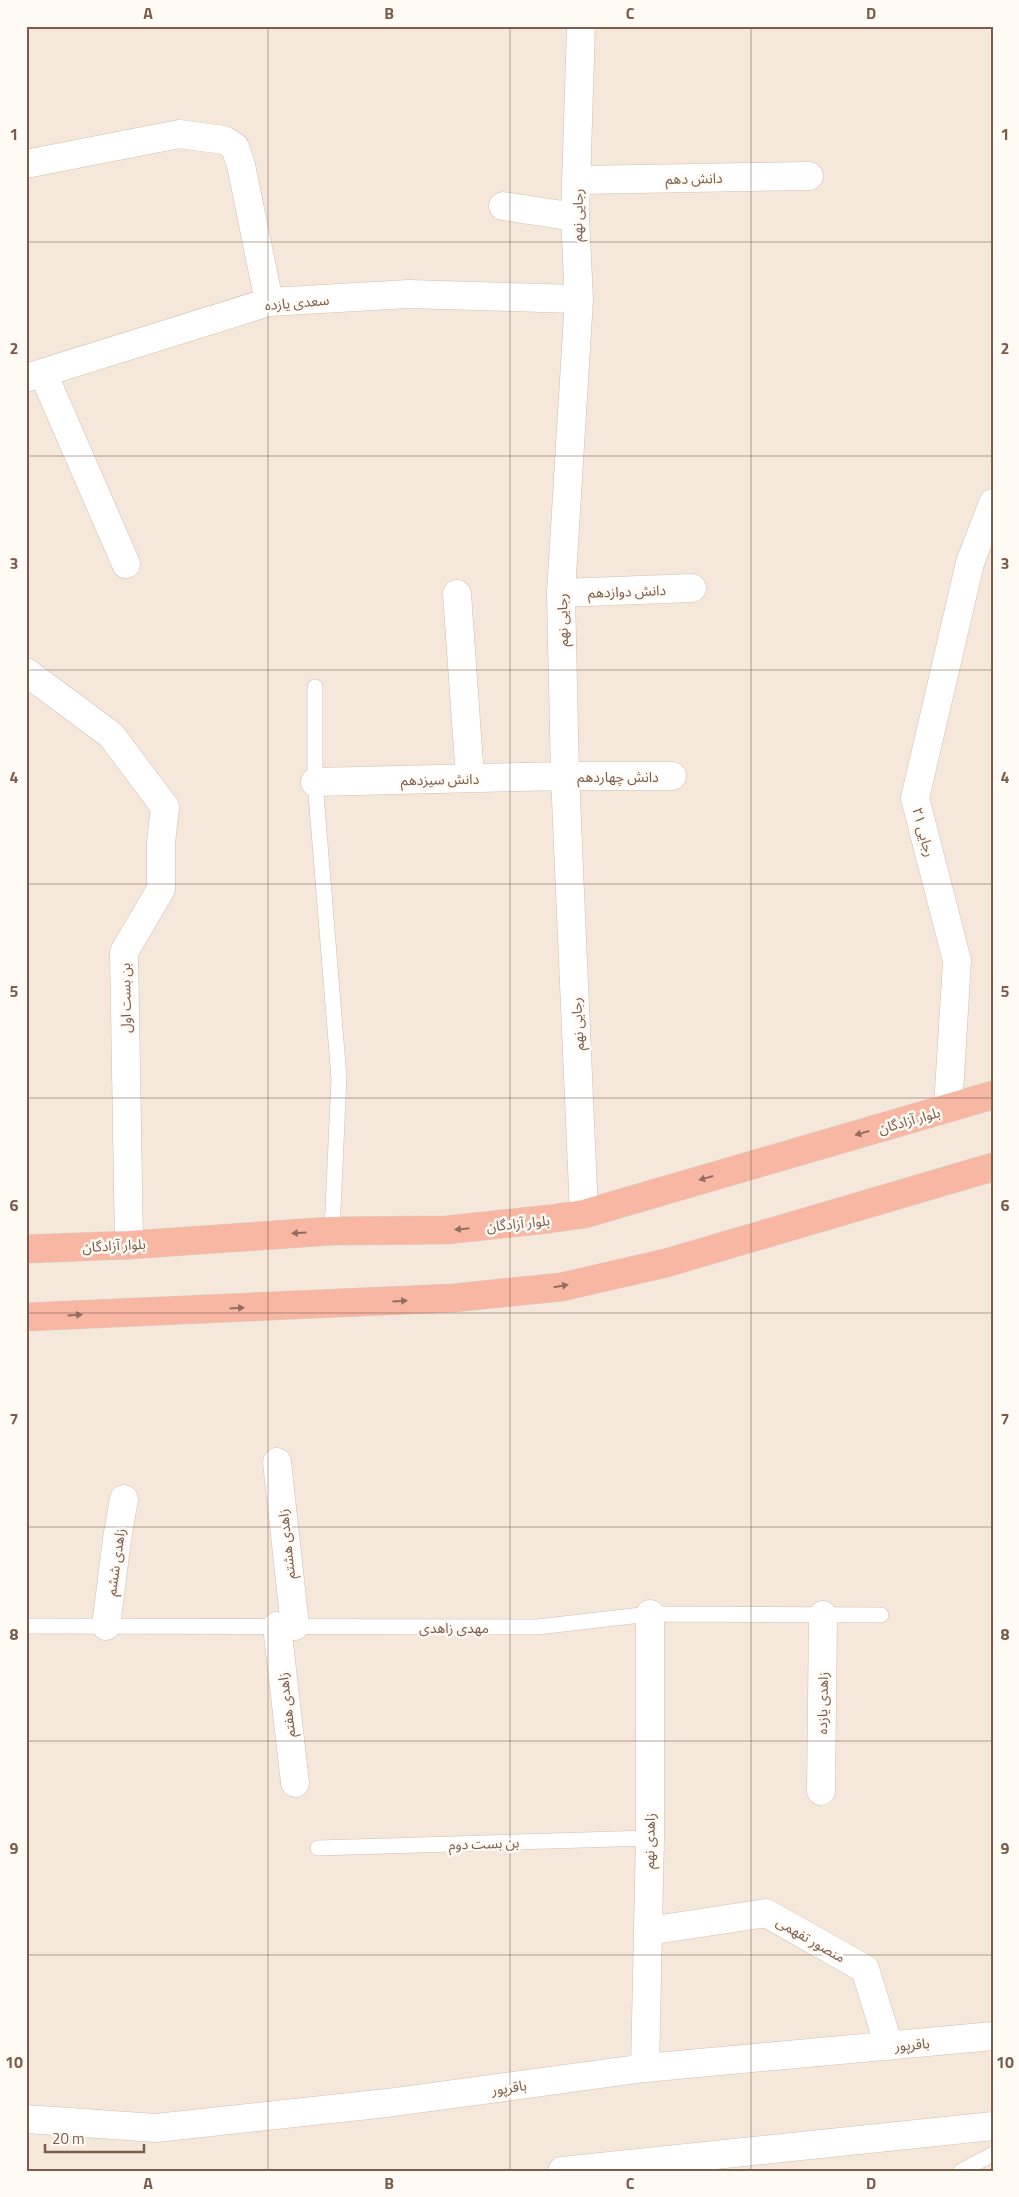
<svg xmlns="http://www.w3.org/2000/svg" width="1019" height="2197" viewBox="0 0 1019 2197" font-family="'Titillium Web','Noto Sans Arabic',sans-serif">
<rect width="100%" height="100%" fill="#fdf6ec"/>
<path fill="#f5e8da" d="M26 26H993V2171H26Z"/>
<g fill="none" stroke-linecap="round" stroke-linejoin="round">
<defs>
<path id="lane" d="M315 687V782L339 1078 332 1231
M26 1626 537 1627 650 1614 881 1615
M318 1848 650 1838
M961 2171 993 2154"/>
<path id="street" d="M581 26 575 217 579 299 561 593 565 776 584 1214
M26 164 179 134 224 140 235 147 241 165 269 302
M578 180 809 176
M503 206 575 217
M43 373 126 564
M26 378 269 302 409 294 579 299
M561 593 692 588
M457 594 470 778
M26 672 111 735 165 807 161 843V889L124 952 129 1245
M315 782 565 776H672
M948 1108 957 961 915 798 970 563 993 503
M277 1462 295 1626
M106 1626 117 1539 124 1499
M277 1626 295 1783
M821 1791 823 1615
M648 1931 766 1913 865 1969 889 2046
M645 2068 650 1838V1614
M26 2119 156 2128 387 2103 645 2068 993 2036
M562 2171 993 2126"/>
<path id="highway" d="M26 1249 129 1245 332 1231 447 1230 549 1219 584 1214 993 1095
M26 1317 453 1298 561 1287 666 1263 993 1167"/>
</defs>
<use href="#lane" stroke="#d1beb0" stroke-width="16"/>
<use href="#street" stroke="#d1beb0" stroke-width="29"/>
<use href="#highway" stroke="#dad1cd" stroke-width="29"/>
<use href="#lane" stroke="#fff" stroke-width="15"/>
<use href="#street" stroke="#fff" stroke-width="28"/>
<use href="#highway" stroke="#f7b7a3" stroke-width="28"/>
</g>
<defs><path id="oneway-solid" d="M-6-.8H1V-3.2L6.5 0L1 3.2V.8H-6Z" transform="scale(1.25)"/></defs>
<g fill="#936e5e">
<use href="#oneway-solid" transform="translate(862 1133) rotate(164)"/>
<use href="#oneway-solid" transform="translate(706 1178) rotate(164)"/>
<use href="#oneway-solid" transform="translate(462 1229) rotate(174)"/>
<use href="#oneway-solid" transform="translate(299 1233) rotate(176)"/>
<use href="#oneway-solid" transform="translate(561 1286) rotate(-10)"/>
<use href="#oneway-solid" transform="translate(400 1301) rotate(-3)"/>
<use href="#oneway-solid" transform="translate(237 1308) rotate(-3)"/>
<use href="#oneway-solid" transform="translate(75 1315) rotate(-3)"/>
</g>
<path fill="none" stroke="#7a5c4d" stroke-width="1" stroke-opacity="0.55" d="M268 26V2171M510 26V2171M751 26V2171M26 242H993M26 456H993M26 670H993M26 884H993M26 1098H993M26 1313H993M26 1527H993M26 1741H993M26 1955H993"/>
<g text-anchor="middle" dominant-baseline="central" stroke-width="5" stroke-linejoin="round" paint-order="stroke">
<g font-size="14" fill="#7a5c4d" stroke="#fffaf3">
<text transform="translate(694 178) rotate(-1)">دانش دهم</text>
<text transform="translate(577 215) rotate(-89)">رجایی نهم</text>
<text transform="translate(297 302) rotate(-5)">سعدی یازده</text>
<text transform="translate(627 591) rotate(-2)">دانش دوازدهم</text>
<text transform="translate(562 620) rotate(-91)">رجایی نهم</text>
<text x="618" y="776">دانش چهاردهم</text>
<text transform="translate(440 779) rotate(-1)">دانش سیزدهم</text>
<text transform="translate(924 832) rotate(75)">رجایی ۲۱</text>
<text transform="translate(125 998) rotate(-91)">بن بست اول</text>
<text transform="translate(577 1024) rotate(-93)">رجایی نهم</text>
<text transform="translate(909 1120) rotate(-16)">بلوار آزادگان</text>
<text transform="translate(518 1223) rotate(-6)">بلوار آزادگان</text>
<text transform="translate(114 1245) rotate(-3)">بلوار آزادگان</text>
<text transform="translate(286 1544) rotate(-96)">زاهدی هشتم</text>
<text transform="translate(115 1562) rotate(-82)">زاهدی ششم</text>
<text x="454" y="1627">مهدی زاهدی</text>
<text transform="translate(822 1703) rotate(-89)">زاهدی یازده</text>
<text transform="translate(286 1705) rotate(-97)">زاهدی هفتم</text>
<text transform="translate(649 1841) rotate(-89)">زاهدی نهم</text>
<text transform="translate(484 1843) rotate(-2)">بن بست دوم</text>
<text transform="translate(811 1939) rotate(30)">منصور تفهمی</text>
<text transform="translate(912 2044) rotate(-5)">باقرپور</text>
<text transform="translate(509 2087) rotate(-8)">باقرپور</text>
</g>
</g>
<rect width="1019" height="2197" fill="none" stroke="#fffaf3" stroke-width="55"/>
<path d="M45 2144v8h99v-8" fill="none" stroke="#7a5c4d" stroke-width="2.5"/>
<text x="52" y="2144" font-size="15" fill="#7a5c4d" stroke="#fffaf3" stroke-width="4" paint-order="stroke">20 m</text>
<rect x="28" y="28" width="964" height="2142" fill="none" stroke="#7a5c4d" stroke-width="2"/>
<g font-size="16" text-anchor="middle" font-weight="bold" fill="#7a5c4d">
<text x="148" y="19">A</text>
<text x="389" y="19">B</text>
<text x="630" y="19">C</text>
<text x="871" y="19">D</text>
<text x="14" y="140">1</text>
<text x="1005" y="140">1</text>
<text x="14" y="354">2</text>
<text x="1005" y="354">2</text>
<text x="14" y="569">3</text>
<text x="1005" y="569">3</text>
<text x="14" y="783">4</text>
<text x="1005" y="783">4</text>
<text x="14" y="997">5</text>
<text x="1005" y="997">5</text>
<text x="14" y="1211">6</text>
<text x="1005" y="1211">6</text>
<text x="14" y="1425">7</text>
<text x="1005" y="1425">7</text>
<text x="14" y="1640">8</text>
<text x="1005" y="1640">8</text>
<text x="14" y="1854">9</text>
<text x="1005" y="1854">9</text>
<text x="14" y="2068">10</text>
<text x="1005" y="2068">10</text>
<text x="148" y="2189">A</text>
<text x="389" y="2189">B</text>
<text x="630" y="2189">C</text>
<text x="871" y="2189">D</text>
</g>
</svg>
